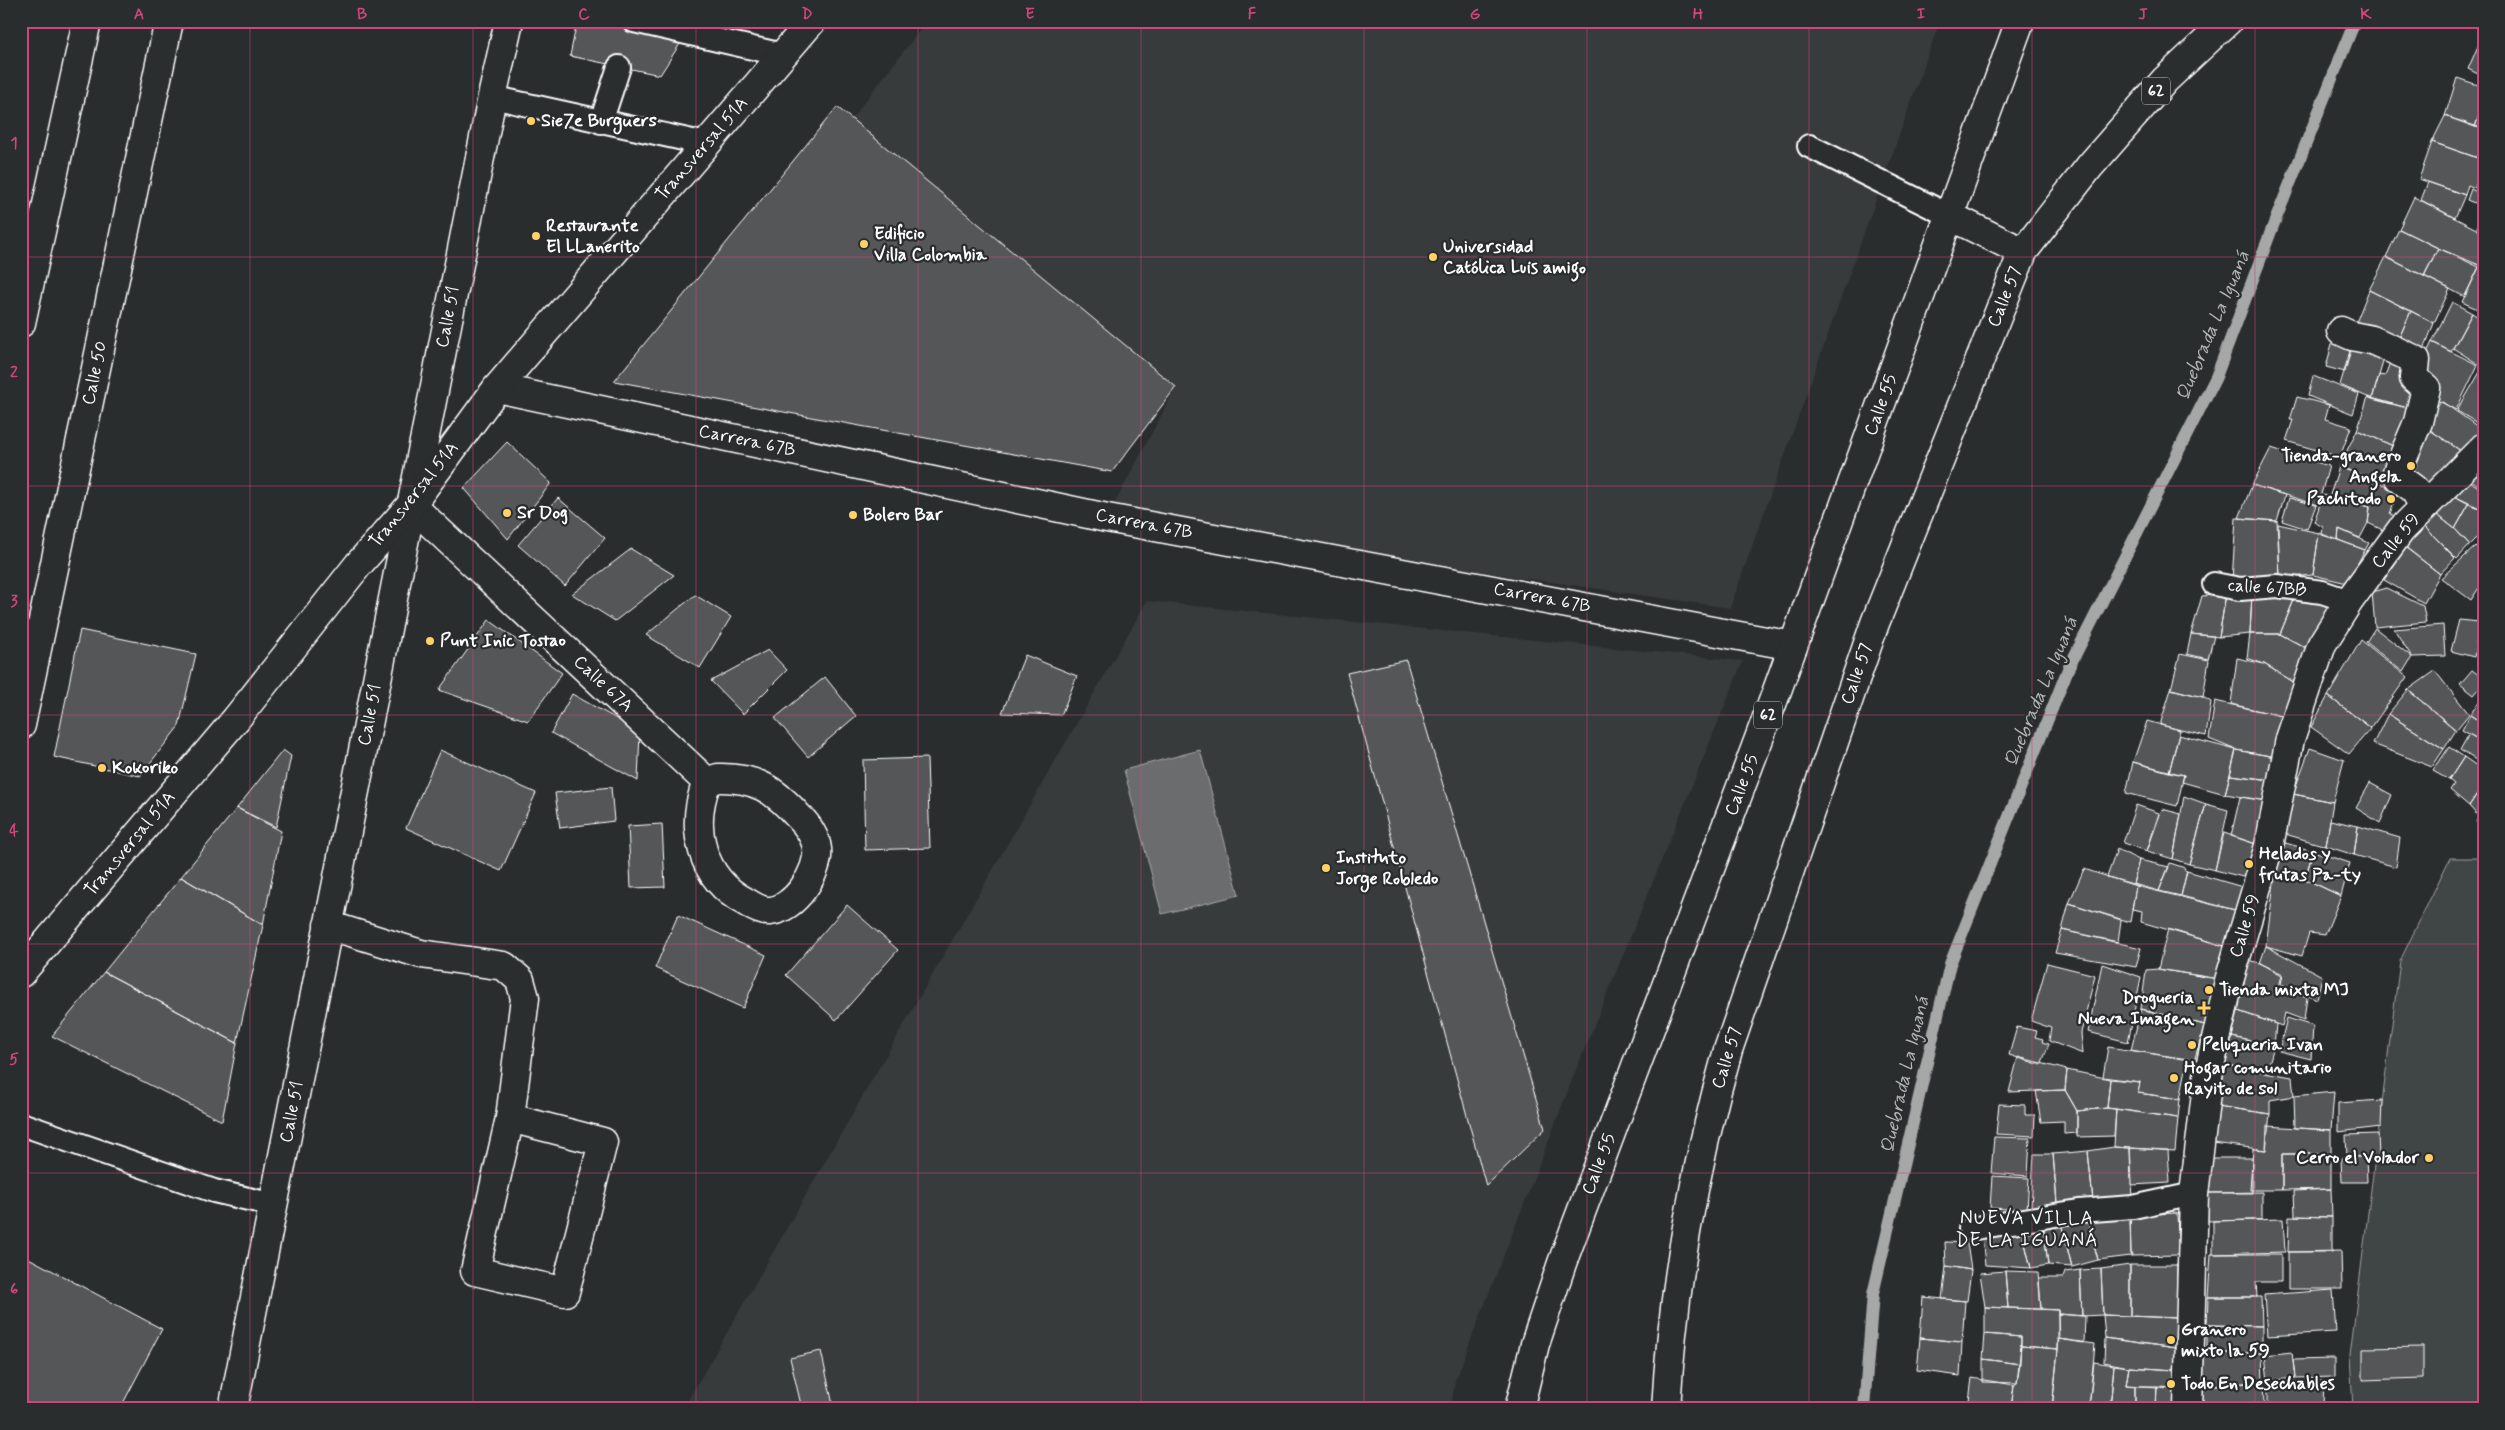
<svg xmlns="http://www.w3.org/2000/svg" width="2505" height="1430" viewBox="0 0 2505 1430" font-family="Mynerve,sans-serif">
<rect width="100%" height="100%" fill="#2a2d2e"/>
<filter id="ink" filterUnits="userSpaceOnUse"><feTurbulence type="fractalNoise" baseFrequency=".02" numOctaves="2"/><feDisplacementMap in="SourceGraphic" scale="10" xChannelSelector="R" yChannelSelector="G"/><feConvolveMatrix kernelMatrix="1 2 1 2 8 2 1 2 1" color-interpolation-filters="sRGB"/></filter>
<g filter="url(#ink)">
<path fill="#373a3b" d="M927 21H1940L1730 608 1107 518 1176 387 845 127Z
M1147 601 1743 661 1574 1075 1455 1381 1451 1409H683Z"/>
<path fill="#414445" stroke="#a0a2a2" d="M2450 858H2484V1409H2353L2350 1355 2400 961Z"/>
<path fill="#6a6c6d" stroke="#a6a7a7" d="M1200 750 1239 895 1162 914 1124 770Z"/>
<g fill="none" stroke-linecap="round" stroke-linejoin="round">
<path stroke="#a6a7a7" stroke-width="12" d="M1864 1409 1873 1294 1950 964 2068 669 2216 377 2273 226 2355 21"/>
</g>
<path fill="#555758" stroke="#fff" d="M577 21H603L683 39 660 75 570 56Z
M2482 37 2484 38V77L2468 69Z
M2457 78 2484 87V101L2475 127 2445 116Z
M2484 101V129L2475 127Z
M837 107 1176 387 1112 472 614 381Z
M2445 116 2484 129V160L2432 142Z
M2432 142 2483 160 2475 188 2468 185 2465 195 2419 179Z
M2482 178 2484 179V207L2467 200 2471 189 2477 192Z
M2428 182 2465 195 2455 218 2421 200Z
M2414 197 2484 233V267L2438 248 2399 229Z
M2483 207H2484V230L2477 228Z
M2399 229 2438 248 2424 276 2386 257Z
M2438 248 2479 267 2465 297 2424 276Z
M2386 257 2450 289 2434 323 2369 290Z
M2479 267 2484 270V312L2462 302Z
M2369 290 2411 311 2396 345 2353 330Z
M2452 302 2472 313 2451 352 2432 342Z
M2411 311 2434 323 2422 355 2396 345Z
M2472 313 2484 321 2483 367 2453 348Z
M2334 336 2353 341 2345 372 2326 367Z
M2353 341 2386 352 2372 399 2340 385Z
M2432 342 2478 365 2456 410 2431 397 2416 376Z
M2393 354 2413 364 2415 410 2372 399 2379 375 2385 376Z
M2483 367H2484V427L2457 411Z
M2313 376 2359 394 2353 414 2308 396Z
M2297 397 2329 405 2325 419 2351 427 2340 457 2286 441 2293 420H2290Z
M2368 397 2415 410 2400 449 2357 430Z
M2441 401 2484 431 2467 455 2424 426Z
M2424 426 2467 455 2429 485 2414 471 2404 467Z
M2357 430 2400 449 2387 483 2339 467Z
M507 442 551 483 508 539 464 488Z
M2271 448 2329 466 2318 505 2252 485Z
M2484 460V489L2471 480Z
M2339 467 2398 490 2390 514 2397 517 2387 532 2368 523 2370 507 2330 495Z
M2471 482 2484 491V510L2454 496Z
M2252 485 2285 495 2277 521 2239 518Z
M2323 495 2370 507 2368 523 2360 538 2339 529 2338 540 2322 535 2323 527 2314 522Z
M2454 496 2469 504 2455 529 2435 513Z
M558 498 605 538 565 586 518 545Z
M2289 498 2316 505 2307 529 2282 521Z
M2469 504 2484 510V544L2477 538 2470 545 2455 529Z
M2435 513 2455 529 2470 545 2457 559 2424 526Z
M2236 518 2277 521 2280 578 2232 581Z
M2278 524 2319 533 2313 575 2280 578Z
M2424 526 2455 558 2440 574 2403 545Z
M2339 529 2369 543 2365 550 2338 540Z
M2319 533 2365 550 2347 583 2313 575Z
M2476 546 2484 551V580L2471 600 2441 578Z
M2406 548 2440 574 2424 603 2384 580Z
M631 549 674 575 615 621 572 594Z
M2386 588 2423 606 2426 622 2375 627 2372 592Z
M2252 593 2250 634 2219 637 2226 594Z
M2252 593 2296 595 2280 634H2250Z
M2226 594 2219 637 2191 634 2202 596Z
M695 595 731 617 700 668 646 635Z
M2296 595 2333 607 2308 649 2280 634Z
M489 620 562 673 528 721 439 690Z
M2459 620 2480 622 2474 657 2451 651Z
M2443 625 2445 656 2412 657 2394 629Z
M2375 628 2412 657 2403 672 2366 642Z
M80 630 196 654 179 726 140 776 54 757Z
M2191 634 2214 636 2208 659 2187 654Z
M2250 634H2280L2308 649 2297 684 2264 664 2247 658Z
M2361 640 2407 677 2371 728 2328 696Z
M768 650 787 670 743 714 711 681Z
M2180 654 2209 660 2203 697 2171 689Z
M1025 655 1077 676 1061 715 1002 713Z
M2237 658 2264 664 2297 684 2286 717 2231 704Z
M1406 660 1545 1129 1486 1186 1347 673Z
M2472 670 2484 679V683L2474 695 2460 684Z
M2435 671 2469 714 2456 730 2408 690Z
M825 677 856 716 808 757 775 718Z
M2171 689 2203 697 2211 702 2206 736 2160 725Z
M2408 690 2456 730 2444 749 2388 714Z
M572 694 640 732 638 781 551 733Z
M2328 696 2371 728 2349 754 2311 727Z
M2480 700 2484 702V724L2470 715Z
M2215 701 2286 717 2276 757 2236 750 2209 739Z
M2388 714 2444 749 2432 767 2373 744Z
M2470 715 2484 724V743L2462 730Z
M2147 721 2180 730 2169 772 2133 762Z
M2469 734 2484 743V765L2460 750Z
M2179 735 2236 750 2225 794 2182 782 2184 775 2169 772Z
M2449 747 2464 757 2449 780 2433 771Z
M2310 748 2344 760 2333 802 2293 794Z
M283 750 291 756 276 827 237 808Z
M440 750 536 793 501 871 406 828Z
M2236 750 2276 757 2272 780 2230 775Z
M2464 757 2484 771V783L2469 806 2450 790 2454 784 2449 780Z
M927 758 930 848 865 850 863 760Z
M2133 762 2184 775 2177 806 2126 793Z
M2230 775 2272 780 2273 802 2225 794Z
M2370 783 2392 795 2380 823 2356 808Z
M2484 783V826L2476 822 2479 817 2469 806Z
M611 787 614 821 560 828 555 793Z
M2293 794 2333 802 2326 846 2285 834Z
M2184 796 2206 804 2189 864 2173 859Z
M2240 797 2273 802 2259 845 2231 836Z
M2206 804 2228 810 2215 870 2189 864Z
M2136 805 2159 813 2147 851 2123 843Z
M237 808 281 831 263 925 181 877Z
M2162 809 2181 814 2173 859 2147 851Z
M2330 820 2358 826 2354 855 2326 846Z
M662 824 665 887 631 888 628 826Z
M2358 826 2400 838 2396 867 2354 855Z
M2224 833 2259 845 2251 879 2215 870Z
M2282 842 2313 851 2305 879 2275 874Z
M2117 849 2139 860 2133 884 2107 877Z
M2313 851 2350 863 2341 896 2305 879Z
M2139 860 2169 867 2159 891 2133 884Z
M2170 863 2185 868 2184 870 2187 871 2181 896 2159 891Z
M2084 869 2136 886 2130 922 2069 903Z
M2187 871 2246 888 2239 911 2181 896Z
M2275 874 2305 879 2341 896 2325 935 2309 933 2302 956 2266 946Z
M181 877 263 925 237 1043 104 972Z
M2136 886 2239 911 2228 947 2141 922 2142 911 2132 909Z
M2069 903 2121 920 2118 942 2062 930Z
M847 905 898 950 836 1020 786 975Z
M678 915 766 955 743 1008 655 968Z
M2168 929 2228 947 2218 979 2158 969Z
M2062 930 2141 948 2136 967 2055 953Z
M2266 946 2322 976 2317 999 2281 984 2283 974 2260 963Z
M2247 960 2260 963 2282 975 2279 987 2307 997 2304 1020 2285 1013 2282 1026 2238 1011 2240 1002 2237 1001Z
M2047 963 2095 975 2081 1033 2083 1054 2049 1041 2051 1028 2031 1021Z
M2102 964 2141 977 2128 1042 2088 1032Z
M2158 969 2218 979 2205 1025 2141 1009 2146 970Z
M104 972 237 1043 222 1121 52 1036Z
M2141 1009 2205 1025 2194 1061 2131 1050Z
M2238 1011 2276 1024 2274 1046 2232 1037Z
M2287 1018 2313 1026 2311 1059 2279 1051Z
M2017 1027 2037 1031 2035 1037 2043 1039 2042 1042 2049 1044 2041 1065 2009 1055Z
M2232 1037 2274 1046 2267 1071 2225 1065Z
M2108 1047 2188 1059 2180 1099 2138 1093 2140 1082 2103 1077Z
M2018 1057 2067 1070 2065 1090 2009 1092Z
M2225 1065 2292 1077 2294 1096 2270 1100V1114L2217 1106Z
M2067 1070 2110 1079 2107 1108 2077 1111 2065 1090Z
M2110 1079 2140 1082 2138 1093 2180 1099 2178 1118 2107 1108Z
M2065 1090 2077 1111V1133L2064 1134V1121L2041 1122 2036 1091Z
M2334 1092 2331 1130 2295 1128 2294 1096Z
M2382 1100 2381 1127 2338 1132V1103Z
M1999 1104 2025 1105V1115H2035L2034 1136 1996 1134Z
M2217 1106 2270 1114 2266 1150 2213 1143Z
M2107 1108 2116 1109 2114 1136 2077 1137V1111Z
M2116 1109 2178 1118 2175 1151 2114 1147Z
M2267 1126 2331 1130V1154H2282V1190H2250L2253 1149 2266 1150Z
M2378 1134 2379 1157H2347L2346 1135Z
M1994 1137 2030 1138 2028 1176 1991 1173Z
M2114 1147 2130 1148 2133 1198 2093 1201 2088 1151Z
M2130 1148 2168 1150 2170 1183 2131 1185Z
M2088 1151 2093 1201 2057 1203 2053 1154Z
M2034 1154H2053L2057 1203 2031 1208Z
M2282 1154H2331V1189L2282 1190Z
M2366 1156 2367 1182H2342L2341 1158Z
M2208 1158H2252V1193H2208Z
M1992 1176 2029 1178 2027 1210 1990 1208Z
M2331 1189 2332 1217 2295 1216 2294 1191Z
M2262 1192V1220L2208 1221V1193Z
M2177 1213 2179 1255 2131 1256 2130 1215Z
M2130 1215 2131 1256 2098 1260 2088 1220Z
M2289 1216 2332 1217V1252H2288Z
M2087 1217 2098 1260 2072 1267 2061 1223Z
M2283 1219 2285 1252 2213 1254V1221Z
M2061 1223 2072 1267 2048 1265 2044 1230Z
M2044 1230 2048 1265 2031 1268 2022 1231Z
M2022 1231 2031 1268 1985 1265 1982 1235Z
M1945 1242 1967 1243 1971 1270 1946 1266Z
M2341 1251 2342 1289H2288V1252Z
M21 1254 162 1329 120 1409H21Z
M2211 1254H2281V1282H2256L2257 1297H2208Z
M2130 1265V1316L2103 1315 2101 1269Z
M2130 1265H2177V1318L2130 1316Z
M1946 1266 1971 1270 1967 1301 1942 1299Z
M2101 1269 2103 1315 2082 1316 2080 1270Z
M2080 1270 2082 1316 2058 1314V1310L2041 1309 2039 1278H2063L2065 1272Z
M2005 1271 2008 1308 1985 1307 1980 1273Z
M2005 1271 2038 1272 2041 1309 2008 1308Z
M2333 1290 2336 1332 2267 1336 2264 1295Z
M1923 1297 1965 1301 1962 1342 1920 1338Z
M2208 1297H2261L2262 1326 2207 1325Z
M1985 1307 2058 1310V1349L2021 1346V1337L1985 1334Z
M2058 1314 2085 1316 2084 1343 2059 1339Z
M2103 1315 2177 1318 2175 1348 2105 1338Z
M2207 1325 2262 1326V1353H2207Z
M1985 1334 2021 1337 2020 1364 1983 1359Z
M1920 1338 1962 1342 1960 1376 1917 1370Z
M2105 1338 2175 1348V1370L2129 1367 2104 1362Z
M2059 1339 2095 1344 2089 1409H2052Z
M2021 1346 2058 1349 2052 1409H2011L2014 1385 2017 1383Z
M2423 1347V1378L2363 1380V1348Z
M821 1351 834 1409H802L790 1358Z
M2292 1352 2295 1378 2268 1381 2265 1355Z
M2196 1353H2262L2263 1382 2196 1386Z
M1983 1359 2020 1364 2017 1383 1983 1382Z
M2335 1359V1377L2295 1378 2293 1360Z
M2094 1362 2114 1365 2110 1409H2089Z
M2114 1365 2129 1367 2126 1385 2135 1386V1409H2110Z
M2129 1367 2175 1370 2174 1388 2126 1385Z
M1972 1378 2014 1385 2011 1409H1968Z
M2324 1381 2323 1406H2267V1382Z
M2263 1382 2264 1406 2197 1409 2196 1386Z
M2135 1386H2157L2156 1409H2135Z
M2157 1386 2178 1387 2176 1409H2156Z
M2249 1406V1409H2197Z
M2267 1406 2294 1407 2267 1409Z"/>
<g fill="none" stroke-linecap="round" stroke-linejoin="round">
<defs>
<path id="lane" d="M634 21 783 55
M492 97 706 144
M601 122 619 67
M1809 146 1950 216
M2214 584 2240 589 2277 586 2322 592 2349 601
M21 1124 214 1191 274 1205
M1970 1229 2079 1211 2133 1207 2194 1194"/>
<path id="street" d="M2341 331 2352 336 2372 340 2416 360 2414 378 2426 388 2418 422 2397 472 2399 478 2414 489 2424 507
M497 388 1107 518 1793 646
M411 505 707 782
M718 778C755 777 774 789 799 817 807 824 816 838 817 849 820 871 794 910 770 911 763 912 752 906 746 902 701 879 689 827 707 782Z
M328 925 421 954 504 966 520 980 525 998 510 1118 475 1271 565 1292 603 1142 510 1118
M233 1409 492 97 509 21
M2188 1409 2194 1194 2208 1076 2229 981 2269 846 2290 739 2322 644 2349 601 2401 530 2484 447"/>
<path id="secondary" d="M21 323 87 21
M21 725 169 21
M21 973 236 719 358 565 411 505 497 388 812 21"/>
<path id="highway" d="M1950 216 2023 252
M1519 1409 1535 1344 1562 1263 1775 696 2020 21
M1666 1409C1673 1284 1694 1170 1728 1050L1875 623 2023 252 2090 166 2165 80 2228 21"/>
</defs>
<use href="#lane" stroke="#fff" stroke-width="26"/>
<use href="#street" stroke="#fff" stroke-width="31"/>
<use href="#secondary" stroke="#fff" stroke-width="31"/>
<use href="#highway" stroke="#fff" stroke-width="31"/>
<use href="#lane" stroke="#2a2d2e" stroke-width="22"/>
<use href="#street" stroke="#2a2d2e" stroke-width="28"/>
<use href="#secondary" stroke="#2a2d2e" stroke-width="28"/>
<use href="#highway" stroke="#2a2d2e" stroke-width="28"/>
</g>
</g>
<path fill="none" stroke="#ce467c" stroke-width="1" stroke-opacity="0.55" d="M250 21V1409M473 21V1409M696 21V1409M918 21V1409M1141 21V1409M1364 21V1409M1587 21V1409M1809 21V1409M2032 21V1409M2255 21V1409M21 257H2484M21 486H2484M21 715H2484M21 944H2484M21 1173H2484"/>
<g fill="#ffd166" stroke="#2a2d2e" stroke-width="2">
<circle cx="531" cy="121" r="5"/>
<circle cx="536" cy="236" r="5"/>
<circle cx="864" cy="244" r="5"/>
<circle cx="1433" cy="257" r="5"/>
<circle cx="2411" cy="466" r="5"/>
<circle cx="2391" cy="499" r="5"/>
<circle cx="507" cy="513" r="5"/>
<circle cx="853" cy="515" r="5"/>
<circle cx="430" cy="641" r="5"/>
<circle cx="102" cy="768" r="5"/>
<circle cx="2249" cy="864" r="5"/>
<circle cx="1326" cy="868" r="5"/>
<circle cx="2209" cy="990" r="5"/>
<path d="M2201.5 1000.5h5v5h5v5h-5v5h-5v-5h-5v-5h5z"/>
<circle cx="2192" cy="1045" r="5"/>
<circle cx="2174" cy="1078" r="5"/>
<circle cx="2429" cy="1158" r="5"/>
<circle cx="2171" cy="1340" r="5"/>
<circle cx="2171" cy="1384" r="5"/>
</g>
<g text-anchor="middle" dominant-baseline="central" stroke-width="4.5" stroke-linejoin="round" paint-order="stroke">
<g fill="#2a2d2e" stroke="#bfc0c0" stroke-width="1">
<rect x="2142" y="77.5" width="28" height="27" rx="4"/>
<rect x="1754" y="701.5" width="28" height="27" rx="4"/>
</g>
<g font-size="16" font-weight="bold" fill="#fff">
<text x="2156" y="91">62</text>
<text x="1768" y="715">62</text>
</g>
<g font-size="18" font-weight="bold" fill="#fff" stroke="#2a2d2e" text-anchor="start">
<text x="541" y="121">Sie7e Burguers</text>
<text x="546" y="226">Restaurante<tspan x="546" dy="21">El LLanerito</tspan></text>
<text x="874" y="234">Edificio<tspan x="874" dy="21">Villa Colombia</tspan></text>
<text x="1443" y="247">Universidad<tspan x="1443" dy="21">Católica Luis amigo</tspan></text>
<text x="2401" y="456" text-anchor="end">Tienda-granero<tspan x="2401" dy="21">Angela</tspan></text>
<text x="2381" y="499" text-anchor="end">Pachitodo</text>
<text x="517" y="513">Sr Dog</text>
<text x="863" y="515">Bolero Bar</text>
<text x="440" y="641">Punt Inic Tostao</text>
<text x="112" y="768">Kokoriko</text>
<text x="2259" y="854">Helados y<tspan x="2259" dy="21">frutas Pa-ty</tspan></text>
<text x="1336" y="858">Instituto<tspan x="1336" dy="21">Jorge Robledo</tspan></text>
<text x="2219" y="990">Tienda mixta MJ</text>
<text x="2194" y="998" text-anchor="end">Drogueria<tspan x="2194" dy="21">Nueva Imagen</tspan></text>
<text x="2202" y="1045">Peluqueria Ivan</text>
<text x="2184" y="1068">Hogar comunitario<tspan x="2184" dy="21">Rayito de sol</tspan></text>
<text x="2419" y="1158" text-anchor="end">Cerro el Volador</text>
<text x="2181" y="1330">Granero<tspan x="2181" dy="21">mixto la 59</tspan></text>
<text x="2181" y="1384">Todo En Desechables</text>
</g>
<g font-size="18" fill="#fff" stroke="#2a2d2e">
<text transform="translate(702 149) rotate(-49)">Transversal 51A</text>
<text transform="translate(2005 297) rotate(-68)">Calle 57</text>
<text transform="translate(448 317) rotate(-79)">Calle 51</text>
<text transform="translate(95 373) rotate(-78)">Calle 50</text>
<text transform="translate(1881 405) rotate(-70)">Calle 55</text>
<text transform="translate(747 441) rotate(12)">Carrera 67B</text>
<text transform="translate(414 495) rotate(-51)">Transversal 51A</text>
<text transform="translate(1144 524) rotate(11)">Carrera 67B</text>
<text transform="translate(2396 541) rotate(-51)">Calle 59</text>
<text transform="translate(2267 588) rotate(4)">calle 67BB</text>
<text transform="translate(1542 598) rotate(11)">Carrera 67B</text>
<text transform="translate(1857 674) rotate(-71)">Calle 57</text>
<text transform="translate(603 684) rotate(43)">Calle 67A</text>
<text transform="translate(370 715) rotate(-79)">Calle 51</text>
<text transform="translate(1742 785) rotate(-69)">Calle 55</text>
<text transform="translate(130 844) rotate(-50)">Transversal 51A</text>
<text transform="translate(2245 926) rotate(-73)">Calle 59</text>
<text transform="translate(1727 1058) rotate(-73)">Calle 57</text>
<text transform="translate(292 1112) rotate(-79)">Calle 51</text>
<text transform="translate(1599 1164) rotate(-69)">Calle 55</text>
</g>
<g font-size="19" font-style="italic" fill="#b4b6b6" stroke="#2a2d2e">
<text transform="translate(2213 326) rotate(-67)">Quebrada La Iguaná</text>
<text transform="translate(2041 692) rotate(-67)">Quebrada La Iguaná</text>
<text transform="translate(1905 1075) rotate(-77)">Quebrada La Iguaná</text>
</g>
<g font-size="19" letter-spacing="1" fill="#fff" stroke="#2a2d2e">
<text x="2027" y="1218">NUEVA VILLA<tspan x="2027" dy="22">DE LA IGUANÁ</tspan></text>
</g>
</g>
<rect width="2505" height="1430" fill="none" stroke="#2a2d2e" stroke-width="55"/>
<rect x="28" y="28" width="2450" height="1374" fill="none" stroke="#ce467c" stroke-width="2"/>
<g font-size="16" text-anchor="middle" font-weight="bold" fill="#ce467c">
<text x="139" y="19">A</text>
<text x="362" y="19">B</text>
<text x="584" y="19">C</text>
<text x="807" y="19">D</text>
<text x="1030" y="19">E</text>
<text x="1252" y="19">F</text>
<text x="1475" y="19">G</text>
<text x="1698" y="19">H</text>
<text x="1921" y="19">I</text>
<text x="2143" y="19">J</text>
<text x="2366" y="19">K</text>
<text x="14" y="148">1</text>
<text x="14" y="377">2</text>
<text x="14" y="606">3</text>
<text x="14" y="835">4</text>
<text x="14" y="1064">5</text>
<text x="14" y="1294">6</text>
</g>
</svg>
